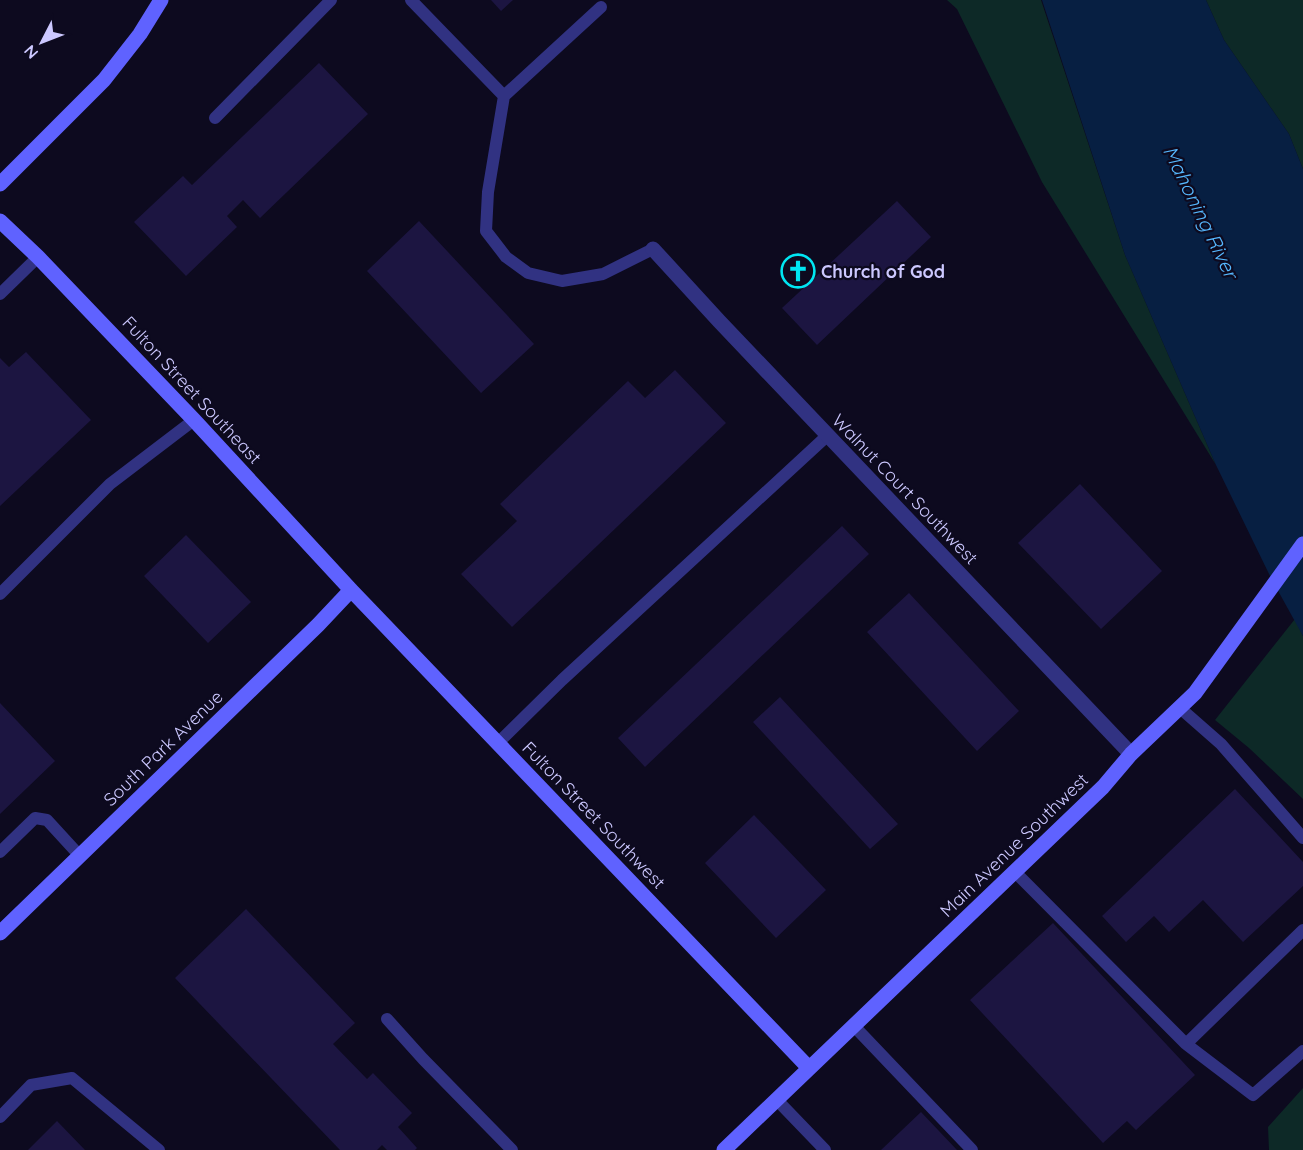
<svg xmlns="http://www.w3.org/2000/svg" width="1303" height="1150" viewBox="0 0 1303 1150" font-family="Quicksand,sans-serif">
<rect width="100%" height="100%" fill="#0d0a1f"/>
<path fill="#0d2927" d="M947 0H1041L1125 255 1216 465 1042 182 957 9Z
M1206 0H1303V169L1289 134 1224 40Z
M1295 619 1303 636V799L1249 748 1215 720Z
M1303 1088V1150H1269L1268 1127Z"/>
<path fill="#071f42" d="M1042 0H1206L1224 40 1289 134 1303 169V636L1271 578 1216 465 1125 255Z"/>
<path fill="#1c1541" d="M491 0H513L501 11Z
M319 63 368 114 260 218 243 200 227 216 237 227 186 276 134 222 183 176 192 185Z
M897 201 931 237 817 345 782 308Z
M419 221 534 344 481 393 367 271Z
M26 352 91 420 0 506V358L9 367Z
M675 370 726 423 512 627 461 574 517 521 500 504 628 381 645 398Z
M1080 484 1162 571 1101 629 1018 543Z
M842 526 869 554 645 767 618 738Z
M186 535 251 602 208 643 144 576Z
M909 593 1019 711 977 751 867 632Z
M780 697 898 824 870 849 753 722Z
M0 703 55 761 0 814Z
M1235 789 1303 862V886L1243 942 1203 900 1169 932 1154 916 1126 942 1102 916Z
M754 815 826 890 776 938 705 863Z
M246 909 355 1023 333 1044 367 1079 373 1073 412 1113 398 1127 417 1148 415 1150H387L382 1145 377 1150H340L175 978Z
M1053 923 1195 1075 1136 1130 1127 1121 1103 1143 970 1000Z
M921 1112 957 1150H881Z
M57 1121 85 1150H28Z"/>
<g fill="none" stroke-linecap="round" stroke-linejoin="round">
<path stroke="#313282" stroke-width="12" d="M411 0 504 96 488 192 486 231 506 257 528 273 562 281 603 274 653 249
M504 96 601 7
M215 118 331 0
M0 294 38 257
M0 594 110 484 194 420
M1180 708 1221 744 1303 838
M498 743 562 680 828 435
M0 852 35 818 47 820 80 856
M1014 871 1186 1044 1303 930
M387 1019 423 1059 512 1150
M853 1025 972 1150
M1186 1044 1253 1095 1303 1051
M776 1099 825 1150
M0 1117 31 1085 72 1078 159 1150"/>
<path stroke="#313282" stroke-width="15" d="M653 249 719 321 1131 754"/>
<path stroke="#5f62ff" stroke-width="15" d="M0 184 104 80 140 34 161 0
M0 221 38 257 194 420 351 590 808 1067
M0 933 318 625 351 590
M724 1150 1103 787 1131 754 1195 693 1303 544"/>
</g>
<defs>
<symbol id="church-ring" viewBox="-11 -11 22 22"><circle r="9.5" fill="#0d0a1f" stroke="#00e6f3" stroke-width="1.5"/><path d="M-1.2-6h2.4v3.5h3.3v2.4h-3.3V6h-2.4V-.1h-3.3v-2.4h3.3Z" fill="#00e6f3"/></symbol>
</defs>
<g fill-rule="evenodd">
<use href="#church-ring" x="779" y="252" width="38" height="38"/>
</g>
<g text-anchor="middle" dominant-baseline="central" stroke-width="4.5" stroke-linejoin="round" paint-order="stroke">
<g font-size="18" font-weight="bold" fill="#ccc8ff" stroke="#0d0a1f" text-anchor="start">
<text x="821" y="271">Church of God</text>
</g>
<g font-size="18" fill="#ccc8ff" stroke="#0d0a1f">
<text transform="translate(192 390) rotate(47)">Fulton Street Southeast</text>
<text transform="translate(905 489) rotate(46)">Walnut Court Southwest</text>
<text transform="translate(163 748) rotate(-44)">South Park Avenue</text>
<text transform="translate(594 815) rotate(46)">Fulton Street Southwest</text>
<text transform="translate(1014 845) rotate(-44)">Main Avenue Southwest</text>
</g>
<g font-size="20" font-style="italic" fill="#56b8ff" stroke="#0d0a1f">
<text transform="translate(1201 212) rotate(64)">Mahoning River</text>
</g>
</g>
<g transform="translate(42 42) rotate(228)" stroke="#0d0a1f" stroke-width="4.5" paint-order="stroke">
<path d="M0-4.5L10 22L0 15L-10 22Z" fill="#ccc8ff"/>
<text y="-9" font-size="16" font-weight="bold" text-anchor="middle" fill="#ccc8ff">N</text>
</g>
</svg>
